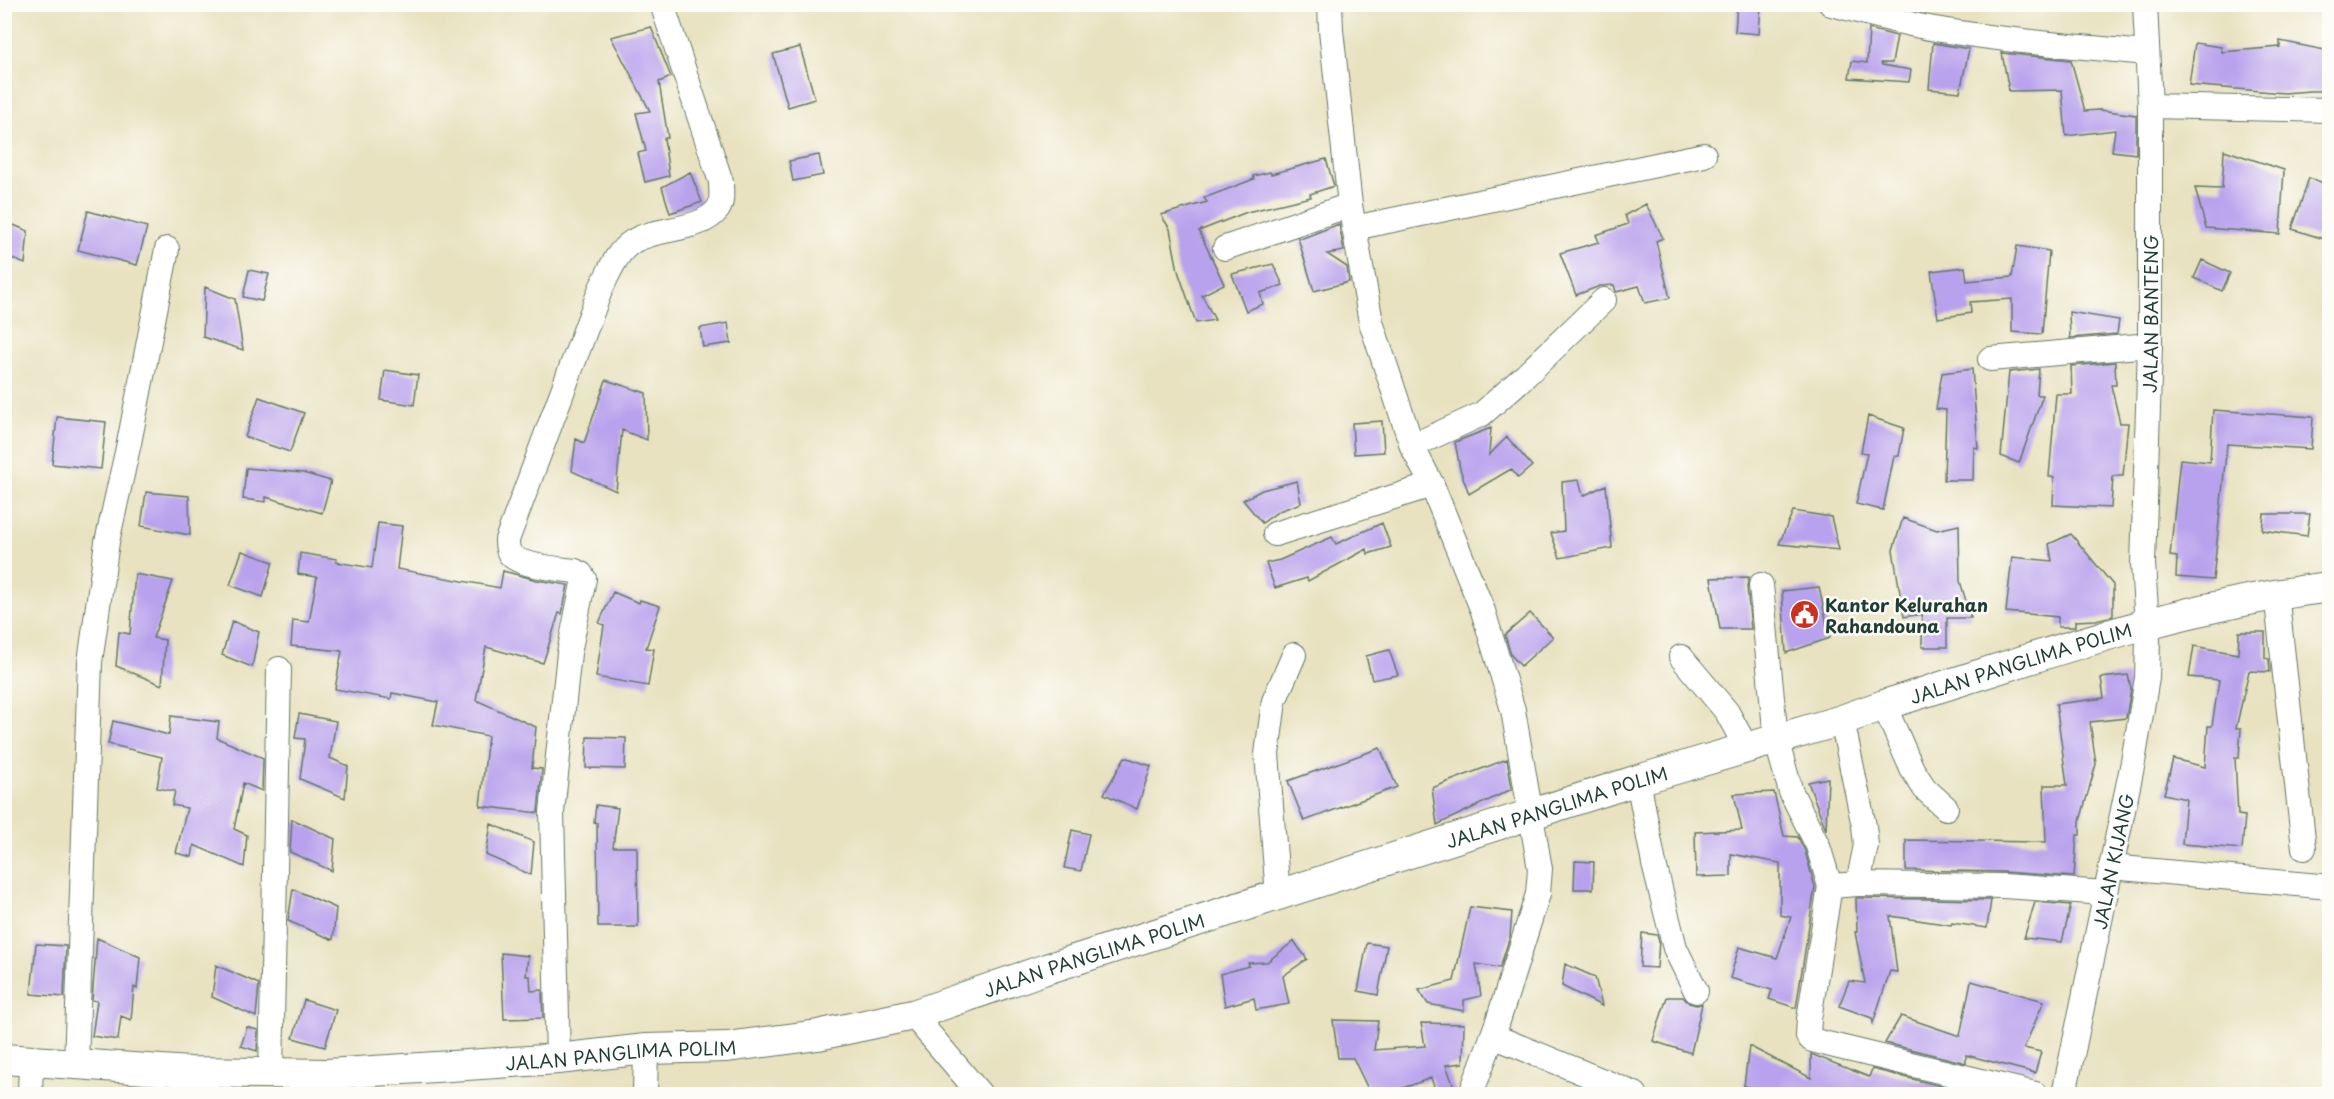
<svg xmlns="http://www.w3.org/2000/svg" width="2334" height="1099" viewBox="0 0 2334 1099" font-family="'Playpen Sans',sans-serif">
<rect width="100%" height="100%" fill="#fdfcf7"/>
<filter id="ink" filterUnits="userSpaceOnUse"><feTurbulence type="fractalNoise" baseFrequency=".0167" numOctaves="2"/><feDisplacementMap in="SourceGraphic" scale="12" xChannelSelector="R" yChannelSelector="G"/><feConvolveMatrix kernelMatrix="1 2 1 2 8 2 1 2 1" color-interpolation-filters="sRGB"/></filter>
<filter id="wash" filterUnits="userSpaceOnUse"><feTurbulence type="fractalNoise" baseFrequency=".008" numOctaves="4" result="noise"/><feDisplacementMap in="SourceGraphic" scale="24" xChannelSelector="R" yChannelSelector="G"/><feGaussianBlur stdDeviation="1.35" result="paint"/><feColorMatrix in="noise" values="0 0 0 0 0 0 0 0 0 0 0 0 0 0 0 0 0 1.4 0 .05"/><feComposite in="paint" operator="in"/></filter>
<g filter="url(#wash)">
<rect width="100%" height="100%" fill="#e8e2c0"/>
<g id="blocks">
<path fill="#b9a2ed" d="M1737 4H1761L1759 34 1735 32Z
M651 27 671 77 659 82 668 138H664L669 176 645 182 638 153 646 151 636 113 650 111 611 37Z
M1869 29 1897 36 1892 63H1881L1882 65 1911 70 1909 82 1849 78 1852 61 1867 63Z
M2280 41 2330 51V91H2310L2284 93 2189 85 2195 43 2221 47 2222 52 2280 47Z
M1933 43 1969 49 1960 92 1929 89Z
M800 47 815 99 788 107 773 54Z
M2002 53 2071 60 2085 111 2100 110 2136 115V154L2112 151 2115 130 2066 136 2062 90 2009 91Z
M2224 150 2284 170 2280 234 2206 228 2195 188 2222 189Z
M819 155 823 175 793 181 789 161Z
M1326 159 1334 186 1310 194 1311 197 1247 212 1199 231 1224 284 1202 295 1215 320 1196 323 1178 271 1170 229 1161 215 1207 202 1204 198 1254 179 1253 176 1270 172 1271 174Z
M690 172 702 202 670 213 662 187Z
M2309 178 2330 185V222L2324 239 2292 229Z
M1646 204 1663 238 1656 241 1670 298 1645 303 1639 286 1616 292 1614 285 1600 286 1576 295 1560 253 1599 242 1596 235 1628 224 1625 215Z
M88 211 147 227 137 265 78 250Z
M4 221 28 231 25 264 4 255Z
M1339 224 1344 251 1327 254 1347 267 1349 282 1314 291 1298 238H1303Z
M2017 246 2049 251 2042 334 2012 332V299L1970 302 1971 313 1938 318 1931 271 1965 267 1967 281 2012 277Z
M2202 260 2230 273 2222 291 2194 278Z
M1273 264 1283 285 1260 293 1263 304 1246 311 1232 274Z
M249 270 269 274 262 301 243 297Z
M205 287 235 299 243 350 203 337Z
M2069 312 2119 320 2117 334 2070 338Z
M728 323 731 343 703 347 700 328Z
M2115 362 2116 385H2111L2120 423H2128L2123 476H2113L2111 508 2053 505 2054 477H2049L2056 394H2072L2071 366Z
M1972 369 1978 448 1974 447 1973 480H1944L1946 410 1936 409 1942 373Z
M2039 369 2037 395H2043L2019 463 2001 456 2009 372Z
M385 370 418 375 414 405 381 400Z
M606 380 646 393 647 440 622 430 616 491 572 471 576 439 584 443Z
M259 397 304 413 290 452 245 437Z
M2213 410 2313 417 2311 449 2227 444 2213 580 2176 577 2177 557 2170 556 2180 459 2210 462Z
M1868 416 1904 428 1899 456H1894L1883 510 1856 504 1867 453 1861 452Z
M57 417 106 422 101 469 52 464Z
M1382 421 1384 452 1354 454 1352 423Z
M1491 428 1489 455 1507 437 1532 466 1518 478 1511 469 1469 494 1460 469 1455 442Z
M246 468 303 473 331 481 322 513 266 497V502L243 499Z
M1579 480 1583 496 1606 485 1612 548 1560 558 1551 533 1564 531 1562 482Z
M1297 481 1301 503 1279 511 1262 523 1243 500 1262 490Z
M146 492 189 496 190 535 141 526Z
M1793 511 1831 517 1839 550 1779 544Z
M2264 514H2310L2307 536 2262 530Z
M1903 518 1937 530 1959 525 1960 581 1971 618H1947V647H1922V614L1904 617 1893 550Z
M378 523 402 526 397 569 500 588 503 571 537 580 568 585 562 614 559 613 543 663 486 647 476 700 536 727 532 768 542 769 538 813 480 806 488 736 433 725 438 702 392 693 391 699 335 689 342 651 291 646 293 620 309 622 317 577 298 574 300 553 337 559 336 562 372 568Z
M1382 523 1391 547 1368 554 1367 549 1308 581 1307 578 1275 588 1266 563 1280 560 1332 537 1336 544Z
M2071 534 2113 585V616L2096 620 2075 621V627H2058V617L2006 612 2012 557 2052 561 2049 544Z
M242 551 273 562 263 597 230 585Z
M135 574 173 581 153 638 165 640 162 685 116 666 119 632 130 634Z
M1749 577 1747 586 1751 629H1720L1711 578Z
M1819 587 1830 638 1786 653 1782 591Z
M613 592 639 603 640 600 660 606 646 648 654 649 648 686 596 677 604 625 599 623Z
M1530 613 1553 637 1521 666 1511 655 1505 635Z
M232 621 259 632 252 667 222 655Z
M2239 632H2265V658L2269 659 2270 672 2249 671 2236 728H2241L2239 758H2235L2238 815 2245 816 2242 849 2182 844 2186 799 2164 794 2173 759 2205 767 2208 726H2212L2219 680 2189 677 2194 646 2238 654Z
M1389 650 1398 675 1372 680 1366 656Z
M2128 675 2131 689 2126 718 2090 722 2096 764 2080 821V835H2077L2074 877 2003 872 1906 870V840L2046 842 2044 785H2067L2056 704 2104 698 2101 678Z
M299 714 336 721 330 758 348 766 345 798 300 779 305 739 295 738Z
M171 716 219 722 217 738 263 758 262 791 243 783 234 829 247 835 244 867 194 845 192 857 176 853 187 808 172 805 175 791 157 788 162 757 108 744 113 721 169 735Z
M587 737 626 738 625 769 586 768Z
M1380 748 1397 787 1304 821 1288 781Z
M1125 757 1151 766 1137 809 1104 794Z
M1507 759 1512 789 1437 825 1432 788Z
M1828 778 1826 830 1808 782Z
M1774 792 1784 836 1798 837 1805 851 1815 887 1796 1008 1769 999 1772 990 1730 978 1739 947 1777 958 1791 917 1780 915V863L1731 854V876L1696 877 1695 832 1742 830 1734 794Z
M596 805 618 808 613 847H637L638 927H598L597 823 594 822Z
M292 819 335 839 332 871 290 852Z
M491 824 534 842 531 875 486 855Z
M1072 830 1089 834 1081 871 1064 868Z
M1575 861 1594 862 1593 889H1574Z
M293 889 336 908 333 940 288 921Z
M1856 898H1858L1991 900 1987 928 1952 923 1951 925 1890 916 1897 972 1890 971 1873 1023 1872 1018 1839 1006 1849 981 1865 983 1855 932H1857Z
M2035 902 2071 905 2062 942 2024 938Z
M1470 907 1512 912 1510 936 1500 968 1476 964 1481 996 1464 1000V1011L1428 1004 1419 990 1454 981Z
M1642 933 1657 935 1659 941 1657 968 1640 967Z
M97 938 140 957 137 989 134 987 131 1020 121 1016 118 1040 92 1036 97 1001 92 1000Z
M1294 941 1307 959 1283 976 1289 1004 1256 1010 1254 998 1225 1006 1220 974 1249 966 1248 963 1267 962Z
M1367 943 1387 946 1378 995 1358 991Z
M36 944 66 946 64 997 31 994Z
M501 953 528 956 526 976H530L531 991 542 990 543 1018 504 1019Z
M1565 964 1595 977 1602 1006 1562 986Z
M216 965 259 984 256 1017 212 997Z
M1971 981 2044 1001 2024 1048 2041 1052 2035 1073 1966 1055V1063L1885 1043 1901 1016 1960 1036Z
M1667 997H1683L1689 1003 1696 1005 1702 1004 1691 1053 1653 1041Z
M304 1000 336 1010 325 1047 293 1038Z
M1333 1020 1378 1021 1374 1050 1425 1046 1421 1023 1464 1024 1463 1063 1446 1065 1457 1095H1437L1431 1078 1384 1095H1371L1353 1058H1338Z
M247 1027 258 1030 257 1051 241 1046Z
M1749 1046 1811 1078V1054L1869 1077 1872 1069 1953 1089 1952 1095H1768L1744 1086Z"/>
</g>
</g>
<g filter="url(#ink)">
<use href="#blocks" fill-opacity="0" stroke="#657765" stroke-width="1.5"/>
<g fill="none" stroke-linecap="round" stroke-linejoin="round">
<defs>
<g id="minor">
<path d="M1330 4 1331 30 1350 205 1371 322 1412 446 1432 485 1483 611 1513 710 1540 869 1538 894 1498 1021 1471 1094"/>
<path d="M1831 4C1866 13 1900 23 1935 29 2005 41 2076 46 2146 53"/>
<path d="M2150 106 2330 110"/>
<path d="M1354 228 1704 155"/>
<path d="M1225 248 1350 205"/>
<path d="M1990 359 2150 345"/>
<path d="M1412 446 1482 414 1526 375 1604 300"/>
<path d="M1275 534 1432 485"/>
<path d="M1761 585 1776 739 1791 792 1818 846 1830 886"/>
<path d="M2276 593 2304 848"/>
<path d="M1681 657 1727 712 1746 747"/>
<path d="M1884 705 1912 769 1925 789 1946 808"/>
<path d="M1842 720 1864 826 1866 845 1858 884 1830 886 1809 1019 1808 1036 1812 1040 1827 1044 2035 1094"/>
<path d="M1638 780 1654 864 1675 948 1696 991"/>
<path d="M2111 867 2330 887"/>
<path d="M1858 884 2003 886 2106 893"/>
<path d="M1278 896 1267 754 1274 701 1294 655"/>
<path d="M913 1015 980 1094"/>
<path d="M1493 1036 1635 1094"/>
<path d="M558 1059 552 812 569 653 584 579 581 574 575 571C560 569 519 566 510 554 507 549 507 545 507 540L601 288C609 273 616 252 632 242 655 227 701 232 718 209 723 202 721 190 721 182L662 4"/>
<path d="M76 1064 90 662 107 542 129 443 167 249"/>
<path d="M271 1074 279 669"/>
<path d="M30 1094 31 1063"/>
<path d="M645 1094 646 1049"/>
<path id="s1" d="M2064 1094 2133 762 2147 678 2148 640 2143 564 2150 345V106L2145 4"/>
</g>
<g id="tertiary">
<path id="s2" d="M4 1059 190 1072 327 1074 558 1059 646 1049 727 1047 818 1035 913 1015 1043 970 1638 780 1842 720 1884 705C2030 660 2177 605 2330 587"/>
</g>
</defs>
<use href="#minor" stroke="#657765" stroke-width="26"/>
<use href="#tertiary" stroke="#657765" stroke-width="32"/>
<use href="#minor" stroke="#fff" stroke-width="24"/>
<use href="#tertiary" stroke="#fff" stroke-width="30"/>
</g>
</g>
<defs>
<symbol id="civic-disc" viewBox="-11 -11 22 22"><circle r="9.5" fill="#c8321e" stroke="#fdfcf7"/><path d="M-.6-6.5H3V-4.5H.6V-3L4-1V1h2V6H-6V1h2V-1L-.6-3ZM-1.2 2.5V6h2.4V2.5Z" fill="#fff"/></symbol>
</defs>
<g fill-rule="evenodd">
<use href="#civic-disc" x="1788" y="598" width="33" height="33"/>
</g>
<g text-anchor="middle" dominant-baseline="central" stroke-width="5" stroke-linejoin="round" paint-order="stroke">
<g font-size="18" fill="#1f3d34" stroke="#fdfcf7">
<text stroke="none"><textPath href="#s1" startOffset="789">JALAN BANTENG</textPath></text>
<text stroke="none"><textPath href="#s2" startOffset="2076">JALAN PANGLIMA POLIM</textPath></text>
<text stroke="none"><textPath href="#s2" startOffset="1590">JALAN PANGLIMA POLIM</textPath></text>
<text stroke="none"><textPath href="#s1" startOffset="238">JALAN KIJANG</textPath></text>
<text stroke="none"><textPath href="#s2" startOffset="1104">JALAN PANGLIMA POLIM</textPath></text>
<text stroke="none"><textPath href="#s2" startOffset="618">JALAN PANGLIMA POLIM</textPath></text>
</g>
<g font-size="18" font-weight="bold" fill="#1f3d34" stroke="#fdfcf7" text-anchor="start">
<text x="1825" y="604">Kantor Kelurahan<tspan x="1825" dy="21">Rahandouna</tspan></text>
</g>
</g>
<rect width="2334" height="1099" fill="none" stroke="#fdfcf7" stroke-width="24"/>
</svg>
